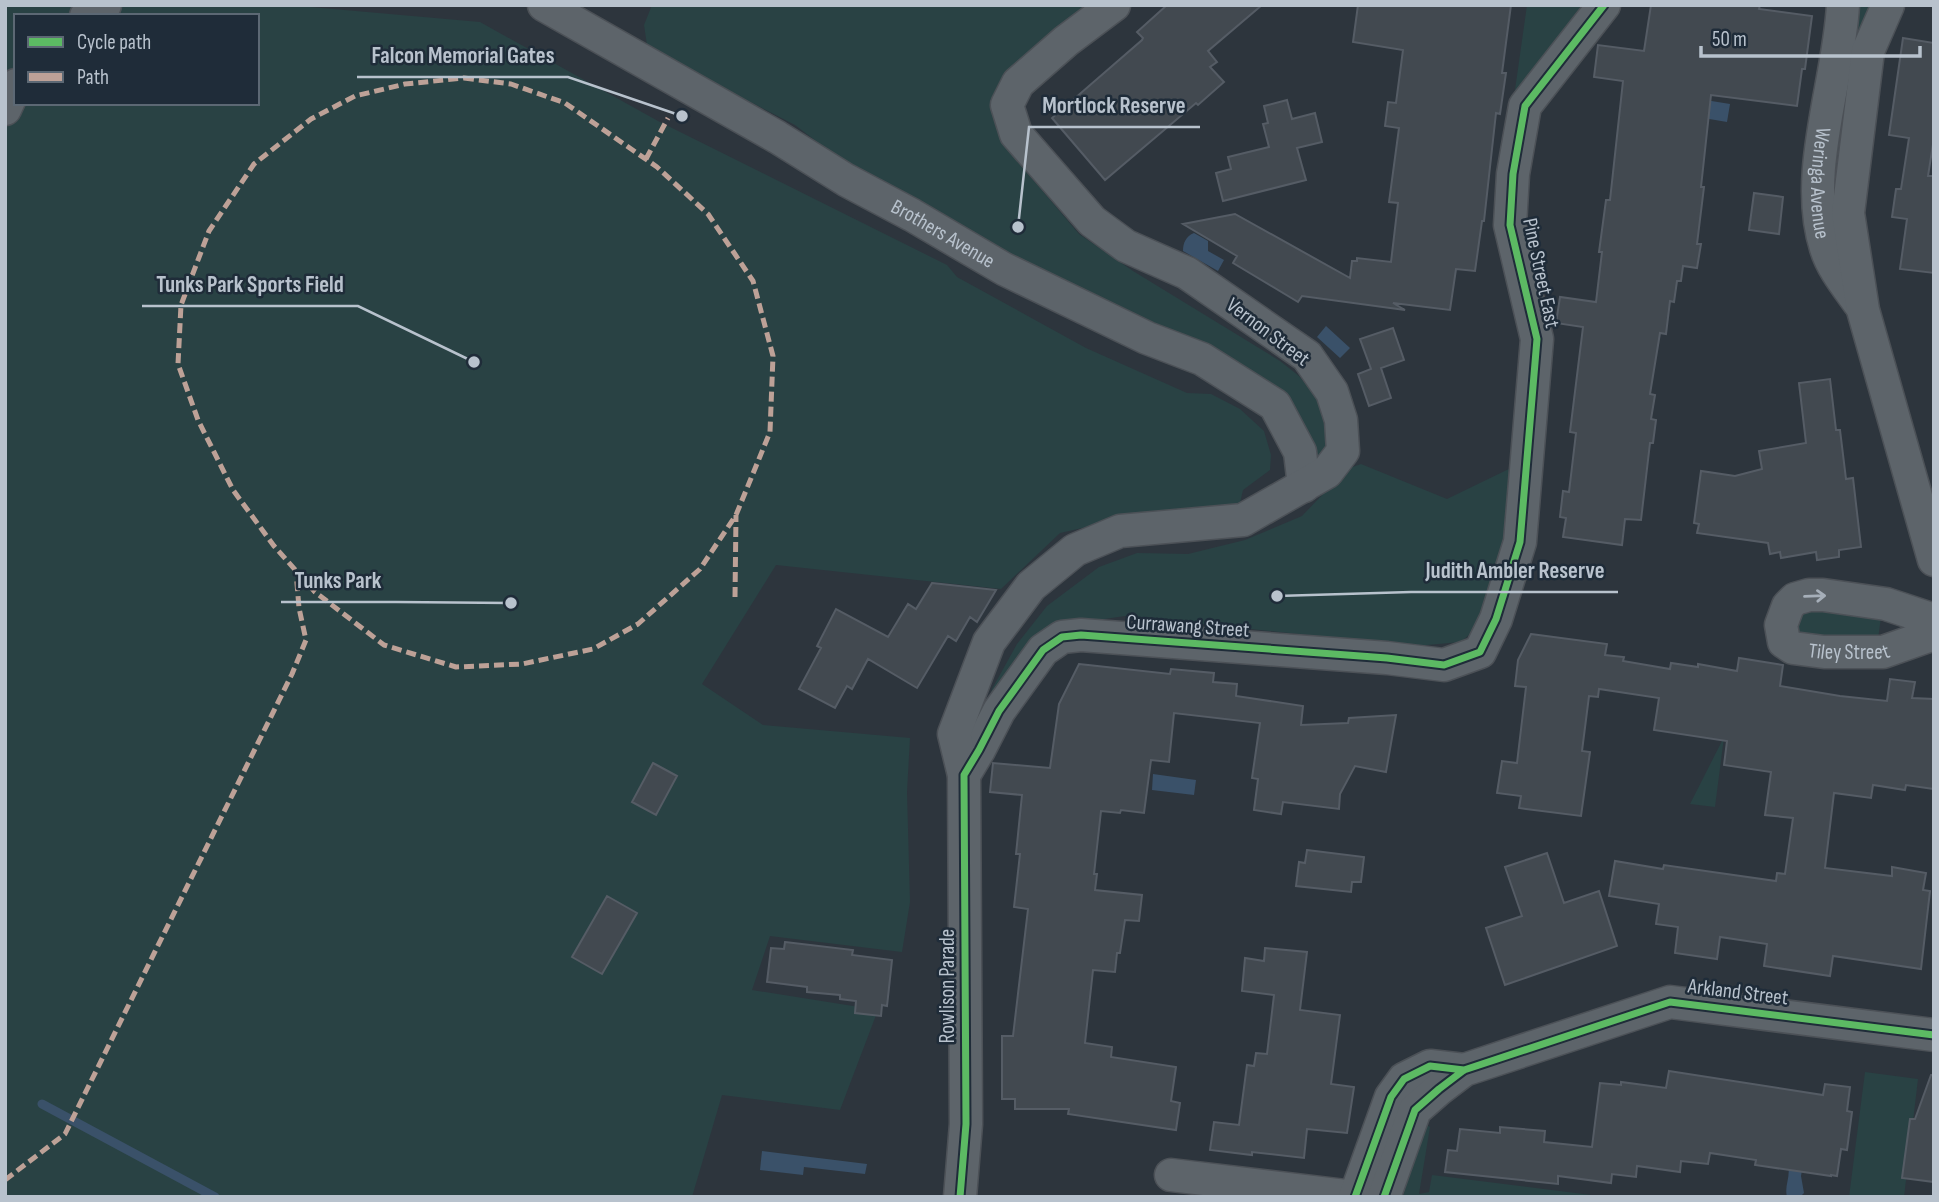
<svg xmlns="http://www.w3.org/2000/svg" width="1939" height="1202" viewBox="0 0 1939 1202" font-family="'Sofia Sans Condensed',sans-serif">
<rect width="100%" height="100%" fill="#2d353d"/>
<path fill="#294244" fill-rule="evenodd" d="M5 5H288L480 22 658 121 947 265 957 277 1086 348 1187 393 1211 394 1240 409 1264 431 1271 455 1270 470 1243 490 1240 503 1109 522 1060 533 1001 589 776 565 702 684 763 725 910 738 907 792 910 902 902 952 770 936 752 990 878 1010 840 1110 722 1095 692 1197H5ZM16 16H257V103H16Z
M652 5H1093L994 105 996 124 1006 148 1079 234 1133 271 1280 361 1299 376 1322 404 1332 445 1319 458 1311 452 1299 418 1020 261 951 219 833 154 795 125 723 88 668 63 647 45 644 25Z
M1527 5H1582L1514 97Z
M1855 5H1880L1834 228C1827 154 1842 78 1855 5Z
M1361 464 1447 499 1515 466 1498 585 1480 625 1461 642 1415 646 1125 616 1070 624 986 719 992 689 1017 644 1047 606 1099 567 1137 553 1188 554 1245 540 1302 516 1347 469Z
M1794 606 1882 610 1877 646 1811 648 1783 622Z
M1724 737 1715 807 1690 804Z
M1865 1072 1918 1079 1904 1197H1849Z
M1427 1125 1430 1127 1419 1194 1429 1192 1432 1175 1607 1197H1403L1416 1149Z"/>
<path fill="#3a5169" d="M1687 97 1730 104 1727 122 1674 113Z
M1194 233 1208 241V251L1224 260 1218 271 1183 251C1183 243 1186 236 1194 233Z
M1326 326 1350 348 1340 358 1317 337Z
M1153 774 1196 780 1194 795 1152 790Z
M762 1151 867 1164 865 1174 804 1167 803 1175 760 1170Z
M1788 1164 1802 1170 1801 1176 1804 1193 1800 1197H1787C1784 1185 1791 1178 1788 1164Z"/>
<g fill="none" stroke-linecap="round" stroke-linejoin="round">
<path stroke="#3a5169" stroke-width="9" d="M42 1104 215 1197"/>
</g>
<path fill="#424950" stroke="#555c65" stroke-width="2" d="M1167 5H1262L1208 51 1217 62 1210 67 1224 82 1198 105 1196 103 1105 180 1052 118 1142 40 1143 38 1137 32Z
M1358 5H1511L1502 73H1506L1500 114 1496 113 1484 221H1482L1475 271 1456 269 1450 310 1393 303 1405 310 1302 296 1298 302 1233 263 1237 256 1183 224 1235 214 1350 278 1352 261H1357V258L1391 262 1398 203 1389 202 1399 128 1385 126 1388 102 1396 103 1403 50 1353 42Z
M1651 5H1760L1759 9 1812 16 1805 69H1802L1797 106 1711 95 1701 187H1704L1697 244H1701L1697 268 1683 266 1681 281H1677L1674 302 1670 301 1666 334 1660 333 1650 394 1655 395 1651 419 1656 420 1653 443H1650L1641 520 1625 519 1622 545 1563 537 1566 518 1560 517 1563 491 1569 492 1576 433 1570 432 1583 327 1556 323 1560 297 1596 302 1602 252H1599L1606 200H1610L1623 81 1594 77 1598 45 1644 51Z
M1903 38 1934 43V138L1928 176H1934V273L1900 269 1907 219 1892 217 1896 189H1901L1909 138 1889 135Z
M1287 100 1292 119 1315 113 1322 142 1297 148 1306 180 1223 201 1216 173 1231 169 1228 157 1269 147 1263 124 1268 123 1264 106Z
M1754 193 1783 197 1779 234 1749 230Z
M1393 328 1404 360 1381 368 1391 398 1369 406 1358 374 1371 369 1360 339Z
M1830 379 1836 430H1840L1846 479 1853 478 1861 547 1839 550V557L1817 560 1816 552 1781 558 1780 552 1770 554 1768 543 1697 533 1699 524 1694 523 1701 471 1735 476 1762 469 1759 451 1806 443 1799 383Z
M932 583 996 590 977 622 970 617 956 641 948 636 917 688 868 659 852 689 847 686 835 708 799 689 821 648 817 646 836 609 888 637 908 604 916 609Z
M1531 634 1607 644 1605 655 1624 657 1623 661 1670 669 1671 663 1698 667V664L1737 671 1739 658 1783 665 1780 686 1840 696 1887 701 1890 679 1915 682 1912 698 1934 699V789L1906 785 1905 790 1873 785 1871 798 1834 793 1825 868 1892 876V867L1926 873 1923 890 1930 891 1921 969 1833 956 1830 976 1764 966 1767 944 1720 937 1717 959 1675 953 1678 927 1656 924 1659 904 1609 896 1615 861 1663 869 1664 865 1776 881 1777 873 1785 874 1793 818 1765 815 1771 772 1724 765 1727 741 1654 730 1659 698 1599 689 1598 697 1589 696 1582 751 1590 752 1581 816 1519 808 1521 796 1497 793 1502 761 1517 763 1526 687 1515 686 1518 660Z
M1079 664 1170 674 1171 669 1214 673 1213 682 1237 684 1236 696 1303 706 1301 725 1348 723 1349 718 1396 715 1386 772 1355 766 1340 794 1339 809 1283 802 1281 814 1254 810 1258 779 1252 778 1260 723 1174 713 1169 762 1151 760 1144 813 1121 810 1120 813 1101 811 1094 874H1097L1095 890 1142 895 1139 921 1125 920 1120 953H1117L1115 972 1093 970 1085 1043 1112 1047 1111 1057 1176 1067 1171 1101 1180 1103 1176 1130 1068 1114 1069 1109H1015V1099H1002V1036H1013L1028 909 1014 907 1020 854H1016L1022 795 990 792 993 763 1050 768 1059 704Z
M653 763 677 776 656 815 632 802Z
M1307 850 1364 857 1361 882H1352L1351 892 1296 886 1299 862 1305 863Z
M1547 853 1564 903 1599 891 1617 946 1505 985 1486 928 1522 916 1505 867Z
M607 896 637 913 602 974 572 957Z
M785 942 853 950 852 955 892 960 887 1006 882 1005 881 1016 855 1013 856 1001 840 999V995L807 992V987L767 982 771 948 784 949Z
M1265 948 1307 952 1300 1010 1340 1015 1331 1084 1354 1087 1347 1133 1307 1129 1304 1158 1252 1152V1155L1210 1150 1214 1122 1239 1125 1247 1065 1254 1066 1256 1053 1267 1054 1274 995 1242 991 1245 958 1264 961Z
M1669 1071 1823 1095 1825 1084 1850 1087 1847 1111 1852 1112 1847 1150 1841 1149 1837 1176 1831 1175V1176L1755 1165 1756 1160 1710 1153 1708 1164 1681 1161 1680 1172 1637 1166 1636 1177 1612 1174 1611 1183 1558 1176V1184L1445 1172 1448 1150 1457 1151 1460 1129 1500 1133V1127L1545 1131 1544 1142 1592 1147 1600 1083 1621 1085V1082L1666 1088Z
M1931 1075H1934V1182L1902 1178 1910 1119H1915Z"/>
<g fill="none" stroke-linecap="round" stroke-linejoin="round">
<defs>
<g id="minor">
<path id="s1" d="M544 5 777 137 846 180 912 215 1004 269 1147 338 1202 359 1275 405 1300 452 1304 486"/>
<path id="s2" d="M1843 5C1839 82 1802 174 1826 248 1832 268 1847 286 1859 303"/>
<path d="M1888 5 1868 51 1848 213 1863 310 1934 560"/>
<path d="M86 16 105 5"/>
<path d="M5 109 16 85"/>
<path id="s3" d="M1934 620 1886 604 1823 595H1809L1795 599 1788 606 1781 625 1784 642 1793 648 1824 652H1883L1934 634"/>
<path d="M964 775 979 750 999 711 1043 650 1062 637 1081 635 1387 658 1444 665 1480 652 1496 619 1520 542 1537 339 1510 225 1513 174 1525 106 1604 5"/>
<path d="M1171 1175 1354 1197"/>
<path d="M960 1197 966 1124 964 775 954 734 989 642 1031 586 1075 550 1120 531 1243 520 1327 472 1343 451 1341 420 1332 392 1307 356 1187 273 1126 246 1092 221 1016 134 1007 105 1018 83 1066 41 1114 5"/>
<path d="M1355 1197 1391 1097 1404 1079 1430 1066 1464 1070"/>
<path d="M1384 1197 1415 1110 1439 1089 1464 1070 1670 1002 1934 1035"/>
</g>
</defs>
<use href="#minor" stroke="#4c5157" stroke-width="35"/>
<use href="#minor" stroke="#5d646a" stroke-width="32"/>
<path stroke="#bda197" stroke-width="5" stroke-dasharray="10 5" stroke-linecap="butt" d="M464 78 511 84 565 103 657 167 708 214 753 281 773 356 770 432 736 515 700 569 638 624 593 649 522 664 456 667 384 645 315 592 274 546 233 490 198 420 178 364 181 305 209 231 254 164 311 119 355 96 405 84Z
M646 159 668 118
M735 597 736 515
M5 1180 65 1134 292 674 306 640 299 608 296 571"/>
<defs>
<path id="cycleway" d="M960 1197 966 1124 964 775 979 750 999 711 1043 650 1062 637 1081 635 1387 658 1444 665 1480 652 1496 619 1520 542 1537 339 1510 225 1513 174 1525 106 1604 5
M1355 1197 1391 1097 1404 1079 1430 1066 1464 1070
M1384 1197 1415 1110 1439 1089 1464 1070 1670 1002 1934 1035"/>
</defs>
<use href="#cycleway" stroke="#1f2c39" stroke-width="11"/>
<use href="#cycleway" stroke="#5cba63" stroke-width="7"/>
</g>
<defs><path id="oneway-shaft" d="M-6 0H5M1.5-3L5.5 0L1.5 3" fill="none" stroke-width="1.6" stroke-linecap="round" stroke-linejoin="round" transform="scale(1.75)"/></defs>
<use stroke="#a6afb9" href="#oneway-shaft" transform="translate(1815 596) rotate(-2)"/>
<g text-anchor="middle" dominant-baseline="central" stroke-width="5" stroke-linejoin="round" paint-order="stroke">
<g font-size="21" fill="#b8c2cd" stroke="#1f2c39">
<text stroke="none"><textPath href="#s2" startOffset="180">Weringa Avenue</textPath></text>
<text stroke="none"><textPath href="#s1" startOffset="460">Brothers Avenue</textPath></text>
<text transform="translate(1541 273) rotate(78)">Pine Street East</text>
<text transform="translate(1268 332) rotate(37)">Vernon Street</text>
<text transform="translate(1188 626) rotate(4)">Currawang Street</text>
<text stroke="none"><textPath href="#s3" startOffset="257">Tiley Street</textPath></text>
<text transform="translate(947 986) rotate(-90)">Rowlison Parade</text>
<text transform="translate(1738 992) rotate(7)">Arkland Street</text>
</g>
</g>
<path fill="none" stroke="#b8c2cd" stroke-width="2.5" d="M682 116L568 77H357M1018 227L1029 127H1200M474 362L358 306H142M1277 596L1411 592H1618M511 603L396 602H281"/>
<g fill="#b8c2cd" stroke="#1f2c39" stroke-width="2.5">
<circle cx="682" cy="116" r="7"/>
<circle cx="1018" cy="227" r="7"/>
<circle cx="474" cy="362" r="7"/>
<circle cx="1277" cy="596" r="7"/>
<circle cx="511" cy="603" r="7"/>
</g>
<g font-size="23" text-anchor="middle" font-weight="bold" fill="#b8c2cd" stroke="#1f2c39" stroke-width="5" stroke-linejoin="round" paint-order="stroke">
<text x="463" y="63">Falcon Memorial Gates</text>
<text x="1114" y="113">Mortlock Reserve</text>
<text x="250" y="292">Tunks Park Sports Field</text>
<text x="1515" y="578">Judith Ambler Reserve</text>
<text x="338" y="588">Tunks Park</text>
</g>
<rect width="1939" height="1202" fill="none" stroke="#b8c2cd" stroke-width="14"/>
<rect x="14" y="14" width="245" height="91" fill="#1f2c39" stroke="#5c6874" stroke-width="2"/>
<rect x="28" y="37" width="35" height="10" fill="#5cba63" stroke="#5c6874" stroke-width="2"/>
<text x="77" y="49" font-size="21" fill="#b8c2cd">Cycle path</text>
<rect x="28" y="72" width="35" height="10" fill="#bda197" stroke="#5c6874" stroke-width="2"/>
<text x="77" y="84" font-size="21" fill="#b8c2cd">Path</text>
<path d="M1701 46v10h219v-10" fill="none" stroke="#b8c2cd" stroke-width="3.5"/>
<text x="1712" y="46" font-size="21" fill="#b8c2cd" stroke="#1f2c39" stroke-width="5" paint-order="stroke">50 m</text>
</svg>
